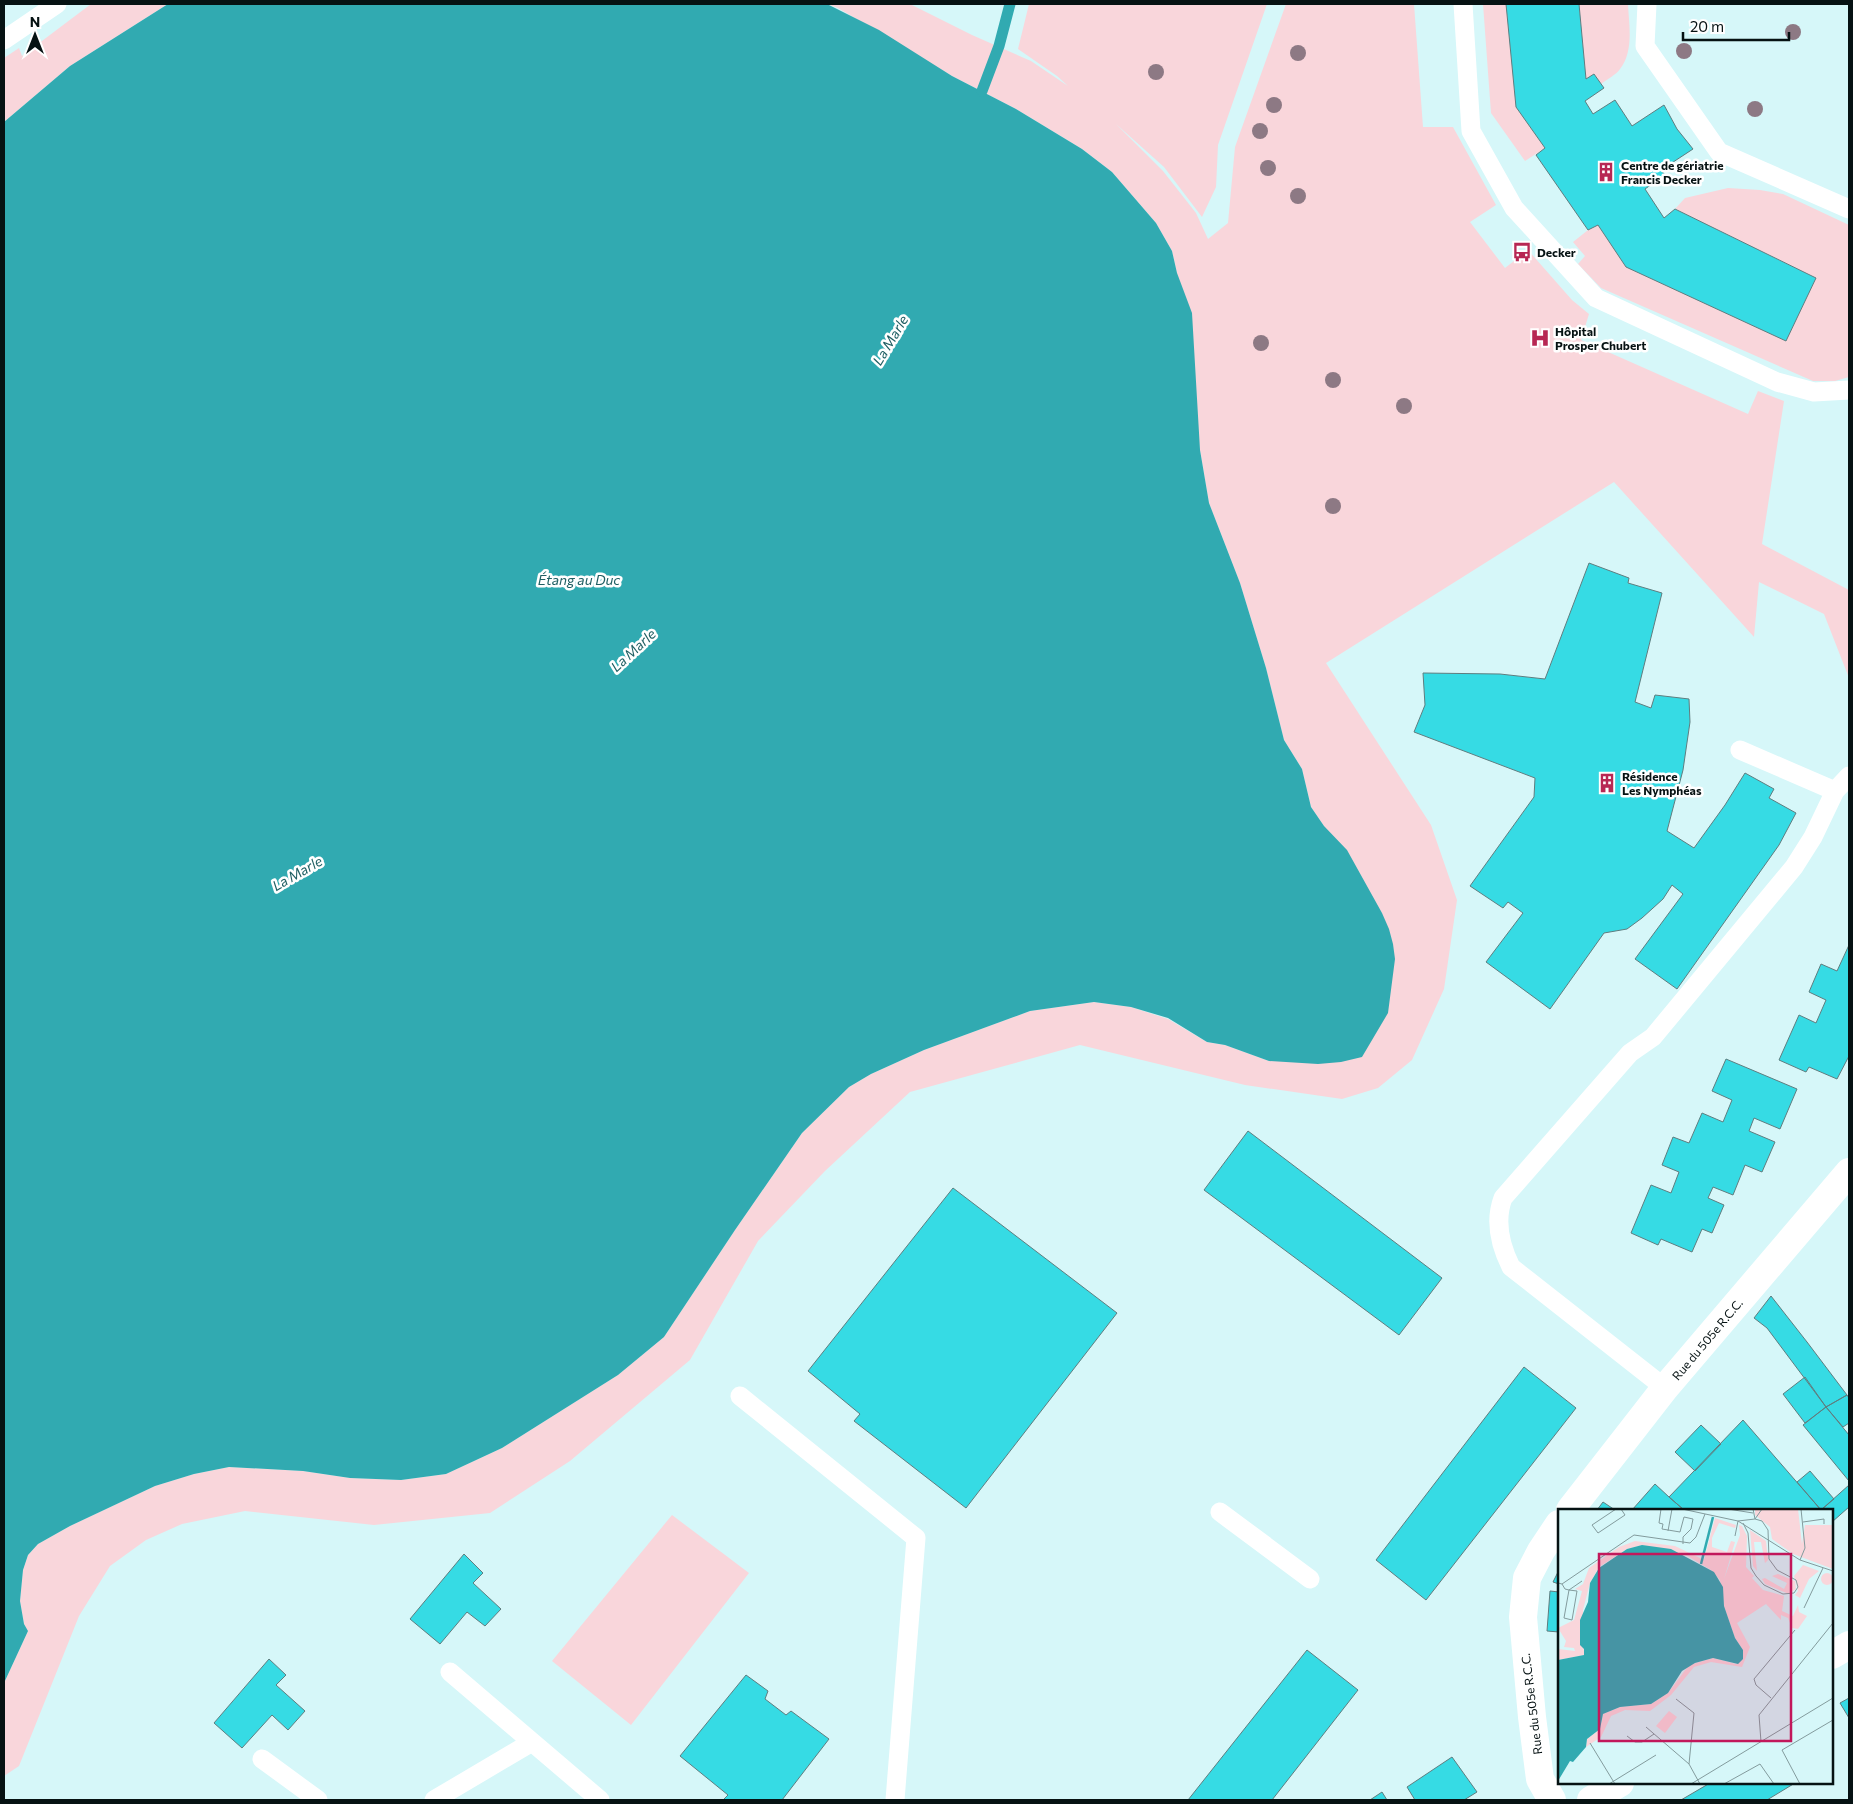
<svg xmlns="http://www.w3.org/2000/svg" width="1853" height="1804" viewBox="0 0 1853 1804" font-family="Commissioner,sans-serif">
<rect width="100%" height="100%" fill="#d6f7f9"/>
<path fill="#f9d6db" d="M91 4H168L70 66 4 122V58L19 48 22 56Z
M827 4H910L972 35 1031 61 1068 86 1057 76 1018 49 1029 4H1267L1218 145 1216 187 1202 217 1164 167 1116 124 1163 171 1196 213 1208 239 1228 223 1235 147 1286 4H1414L1423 127H1453L1496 205 1470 222 1505 268 1528 250 1572 300 1589 314 1581 340 1748 414 1758 391 1784 401 1762 544 1849 590V678L1824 614 1759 582 1754 637 1614 482 1326 663 1431 825 1457 900 1444 989 1412 1060 1378 1088 1342 1099 1245 1085 1080 1045 910 1092 825 1171 758 1241 690 1360 570 1461 490 1513 374 1525 245 1511 182 1524 146 1540 110 1566 79 1616 19 1766 4 1776V1683L28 1631 24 1624 20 1601 23 1570 28 1555 38 1544 70 1526 155 1486 194 1474 229 1467 303 1471 350 1478 401 1480 446 1474 502 1448 618 1375 664 1337 735 1230 802 1133 849 1087 871 1074 924 1050 1030 1011 1094 1002 1131 1007 1168 1019 1207 1042 1225 1045 1269 1061 1387 1013 1390 991 1382 913 1311 807 1302 769 1284 740 1266 668 1240 583 1209 503 1200 450 1177 273 1172 251 1156 223 1112 172 1082 149 1016 109 952 76 838 8Z
M1483 4H1506L1516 107 1545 148 1525 161 1491 113Z
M1579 4H1628C1629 25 1634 51 1620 69 1616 75 1607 79 1601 84L1594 74 1586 79Z
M1728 188 1760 190 1783 194 1849 225V377L1835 381H1813L1601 288 1578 264 1585 256 1573 242 1588 230 1598 225 1786 340 1816 278 1675 209 1685 198Z
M672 1515 749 1573 631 1725 552 1661Z"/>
<path fill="#31aab1" d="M168 4H827L879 30 952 76 1016 109 1082 149 1112 172 1156 223 1172 251 1177 273 1192 313 1200 450 1209 503 1240 583 1266 668 1284 740 1302 769 1311 807 1324 826 1347 850 1382 913 1389 929 1393 944 1395 959 1388 1013 1362 1057 1341 1062 1318 1064 1269 1061 1225 1045 1207 1042 1168 1018 1131 1007 1094 1002 1030 1011 924 1050 871 1074 849 1087 802 1133 735 1230 664 1337 618 1375 502 1448 446 1474 401 1480 350 1478 303 1471 229 1467 194 1474 155 1486 70 1526 38 1544 28 1555 23 1570 20 1601 24 1624 28 1631 4 1683V122L70 66Z"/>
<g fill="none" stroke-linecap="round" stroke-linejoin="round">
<path stroke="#31aab1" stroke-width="11" d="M982 91 999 46 1010 4"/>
</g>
<path fill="#36dbe4" stroke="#5f7d7f" d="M1506 4H1579L1586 79 1594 74 1604 88 1585 101 1593 114 1615 100 1632 126 1664 105 1677 129 1693 149 1661 170 1665 175 1645 189 1664 218 1675 209 1816 278 1786 341 1626 267 1598 225 1588 230 1536 155 1545 148 1516 107Z
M1589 563 1629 578 1628 583 1662 593 1635 702 1651 708 1655 695 1689 699 1690 722 1683 770 1667 831 1694 848 1725 805 1745 773 1774 789 1769 798 1796 813 1779 845 1677 989 1635 959 1683 894 1672 885 1663 899 1642 918 1627 929 1604 933 1550 1009 1486 962 1523 913 1508 902 1503 908 1470 886 1534 797 1535 778 1414 732 1425 705 1423 673 1500 674 1545 679Z
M1849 945V1056L1837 1079 1809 1067 1806 1072 1779 1060 1799 1015 1816 1023 1826 1000 1809 992 1821 964 1837 971Z
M1726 1059 1797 1089 1780 1129 1754 1118 1749 1131 1775 1142 1762 1172 1745 1165 1733 1195 1713 1187 1708 1198 1724 1205 1712 1233 1702 1229 1692 1252 1661 1239 1658 1245 1631 1233 1651 1185 1671 1193 1679 1172 1662 1165 1673 1137 1689 1143 1702 1113 1723 1122 1732 1100 1712 1091Z
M1248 1131 1442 1278 1399 1335 1204 1190Z
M953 1188 1117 1313 966 1508 854 1421 860 1414 808 1371Z
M1771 1296 1807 1342 1847 1395 1826 1407 1767 1328 1754 1318Z
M1524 1367 1576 1408 1426 1600 1376 1560Z
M1805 1377 1826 1407 1805 1423 1783 1394Z
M1847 1395 1849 1398V1423L1843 1427 1826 1407Z
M1826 1407 1849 1435V1481L1803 1425Z
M1743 1420 1775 1457 1821 1510H1684L1669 1497Z
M1701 1425 1721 1444 1695 1471 1675 1452Z
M1810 1471 1834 1499 1821 1510 1797 1482Z
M1655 1484 1669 1497 1684 1510H1632Z
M1849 1485V1507L1832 1522V1510H1821Z
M1603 1502 1615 1510H1597Z
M464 1554 483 1573 473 1583 501 1609 485 1626 467 1612 440 1644 410 1619Z
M1559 1570V1584L1553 1582Z
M1550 1591 1559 1592V1632L1547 1631Z
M1307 1650 1358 1690 1272 1800H1188Z
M269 1659 286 1675 276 1685 305 1711 288 1730 272 1715 242 1748 214 1723Z
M746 1675 768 1691 765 1699 786 1715 791 1711 829 1739 782 1800H723L728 1795 680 1756Z
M1849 1698V1718L1840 1703Z
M1452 1757 1477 1792 1464 1800H1415L1407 1787Z
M1710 1783H1795L1767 1800H1681Z
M1382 1792 1387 1800H1370Z"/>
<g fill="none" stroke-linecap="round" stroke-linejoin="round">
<path stroke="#fff" stroke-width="19" d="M1463 4 1471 131 1514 208 1596 298 1777 382 1814 392 1849 390
M1647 4 1645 46 1719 152 1849 209
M4 40 57 4
M1740 750 1835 791
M1665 1388 1511 1267C1500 1245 1494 1222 1503 1198L1630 1053 1653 1037 1794 867 1813 837 1835 791 1849 776
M740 1396 916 1538 895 1800
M1220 1512 1310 1579
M450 1672 600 1800
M262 1759 318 1800
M434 1800 532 1742"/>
<path stroke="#fff" stroke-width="28" d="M1570 1510 1665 1388 1849 1172
M1552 1800 1540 1779 1532 1717 1523 1617 1527 1578 1541 1551 1559 1524"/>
<path stroke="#fff" stroke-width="28" d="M1832 1655 1849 1645
M1591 1800 1620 1783"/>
</g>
<g fill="#8d7984">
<circle cx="1793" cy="32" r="8"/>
<circle cx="1684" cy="51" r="8"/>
<circle cx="1298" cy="53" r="8"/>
<circle cx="1156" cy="72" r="8"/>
<circle cx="1274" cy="105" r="8"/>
<circle cx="1755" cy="109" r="8"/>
<circle cx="1260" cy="131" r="8"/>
<circle cx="1268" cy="168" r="8"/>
<circle cx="1298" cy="196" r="8"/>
<circle cx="1261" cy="343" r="8"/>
<circle cx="1333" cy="380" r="8"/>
<circle cx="1404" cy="406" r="8"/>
<circle cx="1333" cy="506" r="8"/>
</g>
<defs>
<symbol id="building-bare" viewBox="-9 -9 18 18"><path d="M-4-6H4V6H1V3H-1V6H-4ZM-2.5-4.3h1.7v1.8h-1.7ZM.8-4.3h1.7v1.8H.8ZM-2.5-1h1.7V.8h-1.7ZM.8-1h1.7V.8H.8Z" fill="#b72753" stroke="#fff" stroke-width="2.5" paint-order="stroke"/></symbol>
<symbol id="bus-bare" viewBox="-9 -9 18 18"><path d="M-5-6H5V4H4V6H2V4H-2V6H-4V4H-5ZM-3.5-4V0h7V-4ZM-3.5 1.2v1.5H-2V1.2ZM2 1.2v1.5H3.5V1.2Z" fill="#b72753" stroke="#fff" stroke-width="2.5" paint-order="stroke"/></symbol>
<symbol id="hospital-bare" viewBox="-9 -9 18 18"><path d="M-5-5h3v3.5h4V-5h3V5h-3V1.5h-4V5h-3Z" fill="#b72753" stroke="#fff" stroke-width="2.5" paint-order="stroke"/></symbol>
</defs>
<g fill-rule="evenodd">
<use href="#building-bare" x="1592" y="158" width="28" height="28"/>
<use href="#bus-bare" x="1508" y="238" width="28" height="28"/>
<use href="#hospital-bare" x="1526" y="324" width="28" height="28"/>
<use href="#building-bare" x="1593" y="769" width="28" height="28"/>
</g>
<g text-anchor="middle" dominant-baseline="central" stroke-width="5" stroke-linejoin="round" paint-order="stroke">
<g font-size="12" font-weight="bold" fill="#061213" stroke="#fff" text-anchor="start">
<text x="1621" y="165">Centre de gériatrie<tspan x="1621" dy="14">Francis Decker</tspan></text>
<text x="1537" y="252">Decker</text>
<text x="1555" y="331">Hôpital<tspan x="1555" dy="14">Prosper Chubert</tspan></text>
<text x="1622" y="776">Résidence<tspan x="1622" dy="14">Les Nymphéas</tspan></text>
</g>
<g font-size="12" fill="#061213" stroke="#fff">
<text transform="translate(1707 1339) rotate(-50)">Rue du 505e R.C.C.</text>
<text transform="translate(1531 1704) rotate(-97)">Rue du 505e R.C.C.</text>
</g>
<g font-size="14" font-style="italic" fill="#1f5f63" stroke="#fff">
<text transform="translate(890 340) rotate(-59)">La Marle</text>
<text x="579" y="579">Étang au Duc</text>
<text transform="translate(633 650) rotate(-43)">La Marle</text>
<text transform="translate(297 873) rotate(-30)">La Marle</text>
</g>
</g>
<g transform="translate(1558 1509)">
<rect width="275" height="275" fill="#d6f7f9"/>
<path d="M197 0H240L244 35 247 16H275V60L235 45 214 30 212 18 197 6ZM157 9 178 16 177 19 161 14 154 29V38L169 43 173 32 177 33 166 70 182 26 181 16 184 17 189 27 188 58 196 67 194 69 205 81 226 87 224 102 235 107 240 96 241 103 249 107 240 120 234 119 230 109 223 106V111L208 95 179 114 192 138 184 158 153 153 136 158 113 186 92 202 67 201 53 207 43 228 28 238 29 230 42 220 45 205 62 198 93 195 110 184 131 156 155 149 178 155 185 150V141L177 129 166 97 162 71 153 61 128 46 84 36 69 40 41 58 32 74 25 101 26 146 0 151V140L17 142 16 139 6 138 8 132 0 119 16 111 24 82 17 80 25 75 31 59 61 38 77 32 117 37 146 51ZM192 21 208 32 210 51 207 54 203 33H196L199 62 195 57ZM245 56 261 62 251 70 242 89 237 86 240 82 236 67ZM263 70a6 6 0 1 1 12 0a6 6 0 1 1-12 0ZM220 65 237 72 238 80 231 85 207 75 204 70 207 69 226 80 229 74 214 67ZM111 202 119 208 107 224 98 217Z" fill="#f9d6db"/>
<path d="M84 36 113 40 156 63 165 78 166 97 177 129 185 141V150L180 155 155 149 137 154 124 162 110 184 93 195 62 198 45 205 42 220 29 230 28 238 15 253 12 252 0 272V151L26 146V140L22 136V111L30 93 32 74 41 59 69 40Z" fill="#31aab1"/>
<path fill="none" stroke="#31aab1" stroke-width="2.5" d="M143 55 155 8"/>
<path fill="none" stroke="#839b9d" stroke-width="1" d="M58 0 34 16 40 24 67 6 63 0M103 0 101 14 105 15 104 20 122 23 126 8 135 10 133 20 125 28V35M124 0 180 12 197 10 204 0M170 0 195 4M180 12 242 51 275 62M245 13 266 10V15M185 14 190 24 193 59 198 67 206 76 225 85 236 84 240 78 238 71 219 61 211 50 210 21 204 12 197 10 195 0M110 22 114 0M177 27 180 12M242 51 247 39 243 0M0 74 4 75 76 26 132 34 138 28 147 5M4 75 7 80 11 81 19 82 14 111 6 109 11 81 24 72M246 99 265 59M213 189 198 176 196 170 237 121M118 190 136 204 131 255 142 275M88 218 131 255M69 227 77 233H84L96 225M203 233 201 206 275 114M32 234 57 275M51 275 98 246M133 275 275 189M166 275 202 255 216 275M242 275 224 241 275 211"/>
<path fill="#c2185b" fill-opacity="0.15" stroke="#c2185b" stroke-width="2.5" d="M41 45H233V232H41Z"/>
<rect width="275" height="275" fill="none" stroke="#061213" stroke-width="2.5"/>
</g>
<rect width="1853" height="1804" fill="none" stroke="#061213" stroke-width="10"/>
<g transform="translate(35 35)" stroke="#ffffff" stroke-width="4" paint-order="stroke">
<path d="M0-4L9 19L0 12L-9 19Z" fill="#061213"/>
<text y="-8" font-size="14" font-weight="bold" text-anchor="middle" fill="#061213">N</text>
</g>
<path d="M1683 32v8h106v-8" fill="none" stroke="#061213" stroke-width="2.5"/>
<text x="1690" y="32" font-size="15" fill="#061213" stroke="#ffffff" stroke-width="4" paint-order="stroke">20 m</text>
</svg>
